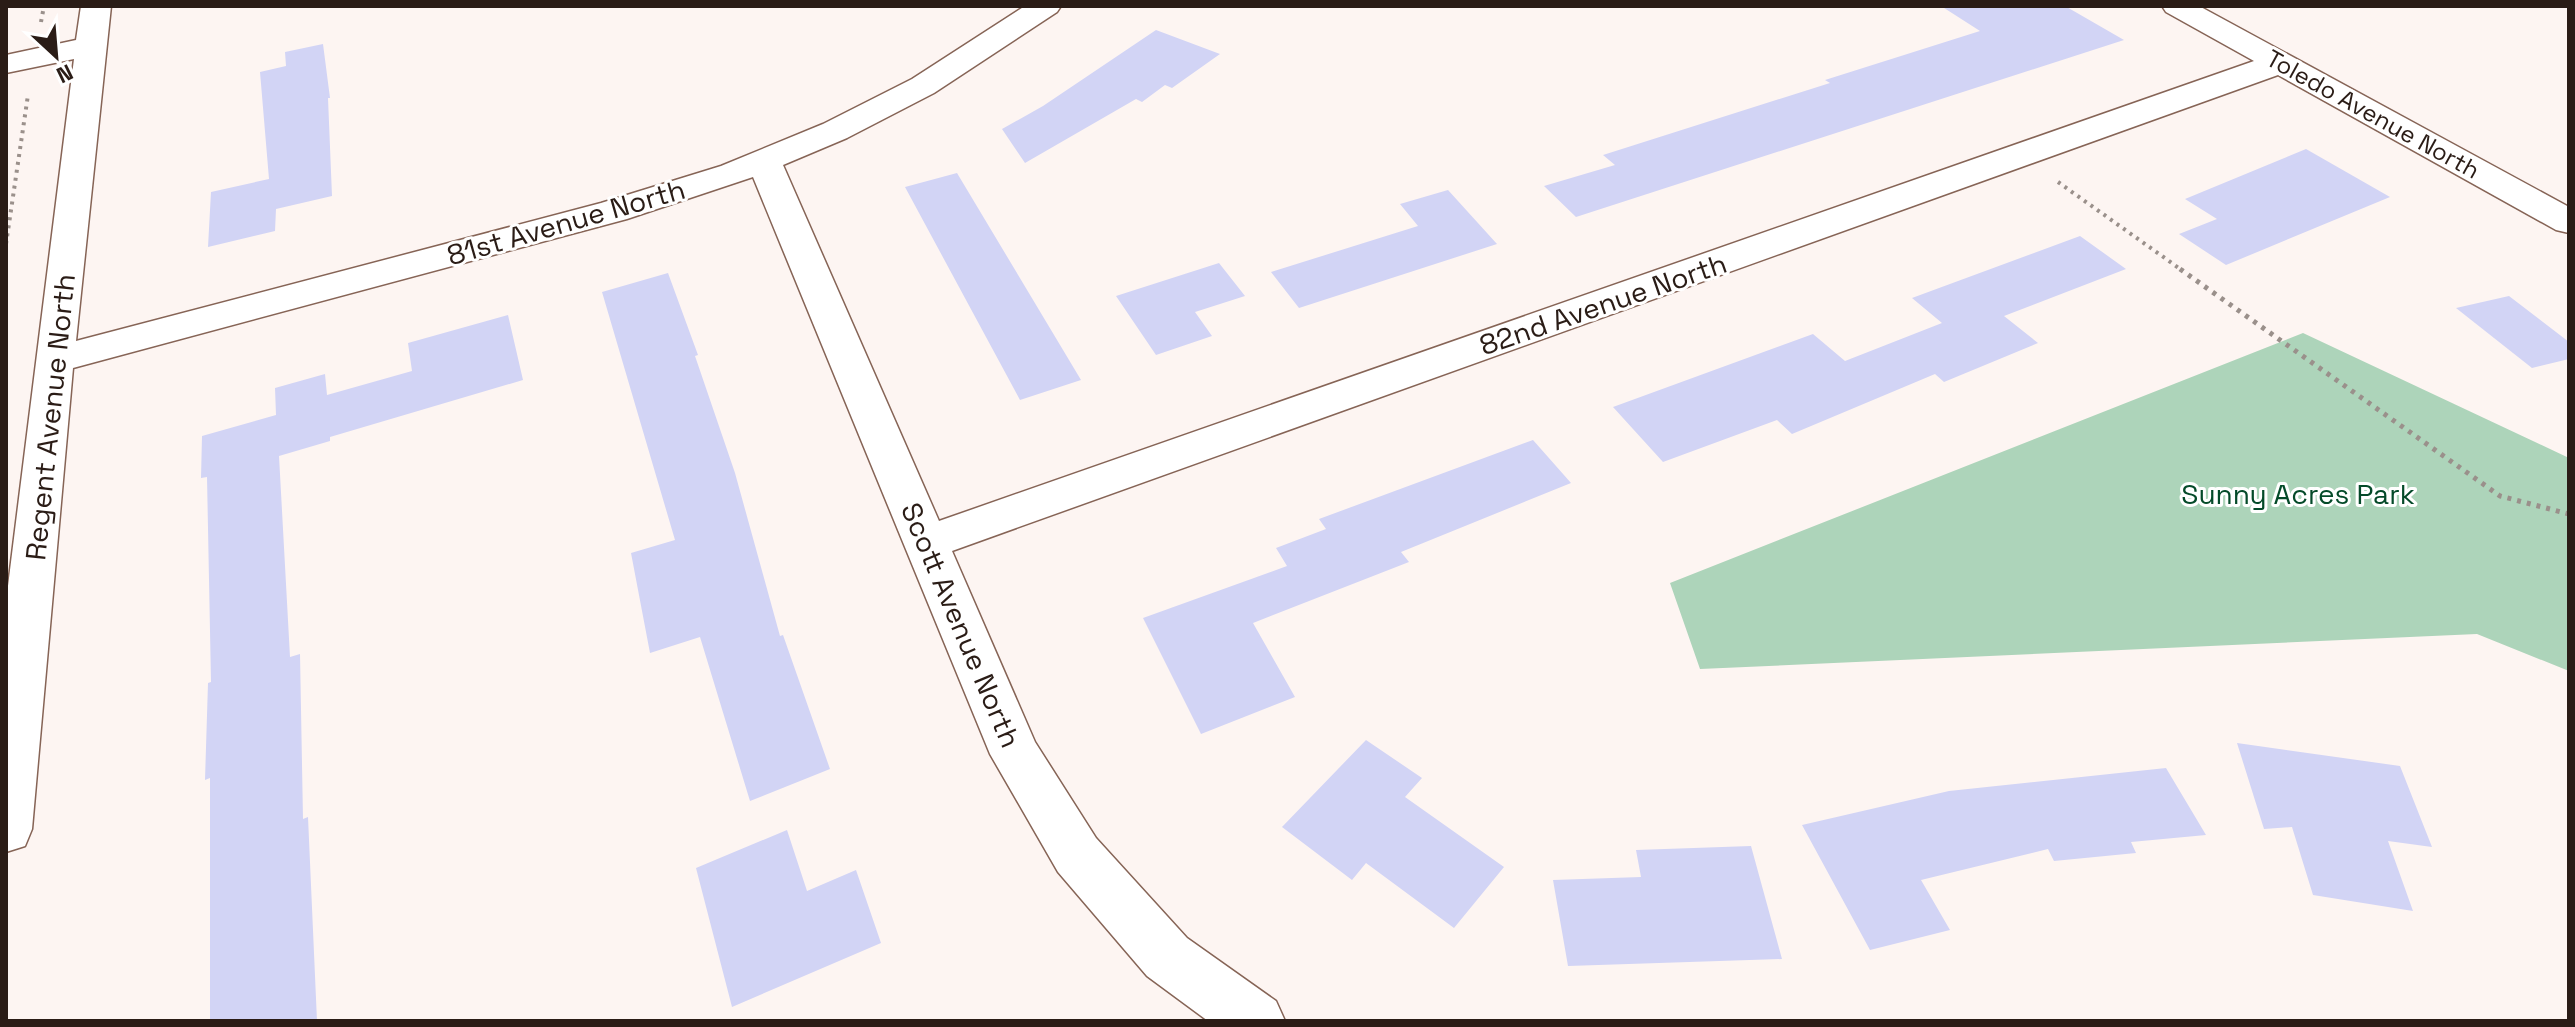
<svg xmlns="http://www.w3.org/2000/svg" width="2575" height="1027" viewBox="0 0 2575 1027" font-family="'Space Grotesk',sans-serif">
<rect width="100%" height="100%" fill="#fdf5f2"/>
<path fill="#add4ba" d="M2303 333 2569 458V671L2477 634 1700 669 1670 583Z"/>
<path fill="#d2d4f5" d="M1941 6H2065L2124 40 1576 217 1544 186 1615 165 1603 155 1830 83 1825 80 1980 31Z
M1156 30 1220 54 1172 88 1165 85 1142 102 1136 99 1025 163 1002 129 1043 106Z
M323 44 330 98H328L332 196 276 209 275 231 208 247 211 192 269 179 260 72 286 66 285 52Z
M2306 149 2390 197 2226 265 2179 234 2217 219 2185 199Z
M957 173 1081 380 1020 400 905 187Z
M1448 190 1497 244 1299 308 1271 272 1418 226 1400 204Z
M2080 236 2126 269 2004 316 2038 343 1944 382 1935 374 1792 434 1777 420 1663 462 1613 407 1813 334 1845 361 1942 323 1912 298Z
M1219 263 1245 296 1195 312 1212 336 1156 355 1116 296Z
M668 273 698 355 695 356 735 473 780 636 783 635 830 769 750 801 700 637 650 653 631 553 675 540 602 292Z
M2509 296 2569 342V359L2532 368 2456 308Z
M508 315 523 380 330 437V441L279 456 290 657 300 654 303 819 308 817 317 1021H210V778L205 780 208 683 211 682 207 477 201 478 202 436 276 415 275 388 325 374 327 395 412 371 408 343Z
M1533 440 1571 483 1401 552 1409 562 1253 623 1295 697 1201 734 1143 618 1287 566 1276 548 1326 529 1319 519Z
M1366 740 1422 778 1405 797 1504 867 1454 928 1366 863 1352 880 1282 827Z
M2237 743 2400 766 2432 847 2388 841 2413 911 2313 895 2292 827 2264 829Z
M2166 768 2206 835 2131 842 2136 853 2054 861 2048 849 1921 880 1950 930 1870 950 1802 825 1949 791Z
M787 830 807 891 856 870 881 943 732 1007 696 868Z
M1751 846 1782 959 1568 966 1553 880 1641 877 1636 850Z"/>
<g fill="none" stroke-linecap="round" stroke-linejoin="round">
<defs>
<path id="minor" d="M81 6H111L76 341 601 203 721 166 823 124 912 79 1025 6H1061L1057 12 934 93 847 138 783 165 939 521 2254 61 2166 12 2162 6H2199L2569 207V233L2556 230 2278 75 952 551 1035 742 1096 838 1187 938 1276 1001 1285 1021H1208L1147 976 1058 872 990 754 753 177 627 219 73 368 32 829 25 846 6 852V602L74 59 6 73V55L76 40Z"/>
</defs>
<use href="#minor" stroke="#866456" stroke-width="3"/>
<path stroke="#9a908b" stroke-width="4" stroke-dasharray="3 5" stroke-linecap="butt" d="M41 22 44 6
M2058 182 2183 271
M6 244 28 95"/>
<path stroke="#9a908b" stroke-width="5" stroke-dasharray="4 6" stroke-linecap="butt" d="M2180 269 2500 496 2569 514"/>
<use href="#minor" fill="#fff" fill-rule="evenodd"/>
</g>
<g text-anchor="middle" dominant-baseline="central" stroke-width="6" stroke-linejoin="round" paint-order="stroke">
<g font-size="24" fill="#2a1c16" stroke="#fff">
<text transform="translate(2373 114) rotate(29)">Toledo Avenue North</text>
</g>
<g font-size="28" fill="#2a1c16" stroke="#fff">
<text transform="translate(566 222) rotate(-16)">81st Avenue North</text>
<text transform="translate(1603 304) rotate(-19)">82nd Avenue North</text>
<text transform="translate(50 417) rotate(-84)">Regent Avenue North</text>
<text transform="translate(961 625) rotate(67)">Scott Avenue North</text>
</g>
<g font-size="28" fill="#044a29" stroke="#fff">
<text x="2298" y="494">Sunny Acres Park</text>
</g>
</g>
<rect width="2575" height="1027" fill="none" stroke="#2a1c16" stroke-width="16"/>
<g transform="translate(56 56) rotate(154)" stroke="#ffffff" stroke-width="6" paint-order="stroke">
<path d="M0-6L14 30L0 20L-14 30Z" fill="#2a1c16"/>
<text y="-12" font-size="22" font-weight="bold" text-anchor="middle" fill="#2a1c16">N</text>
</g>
</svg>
